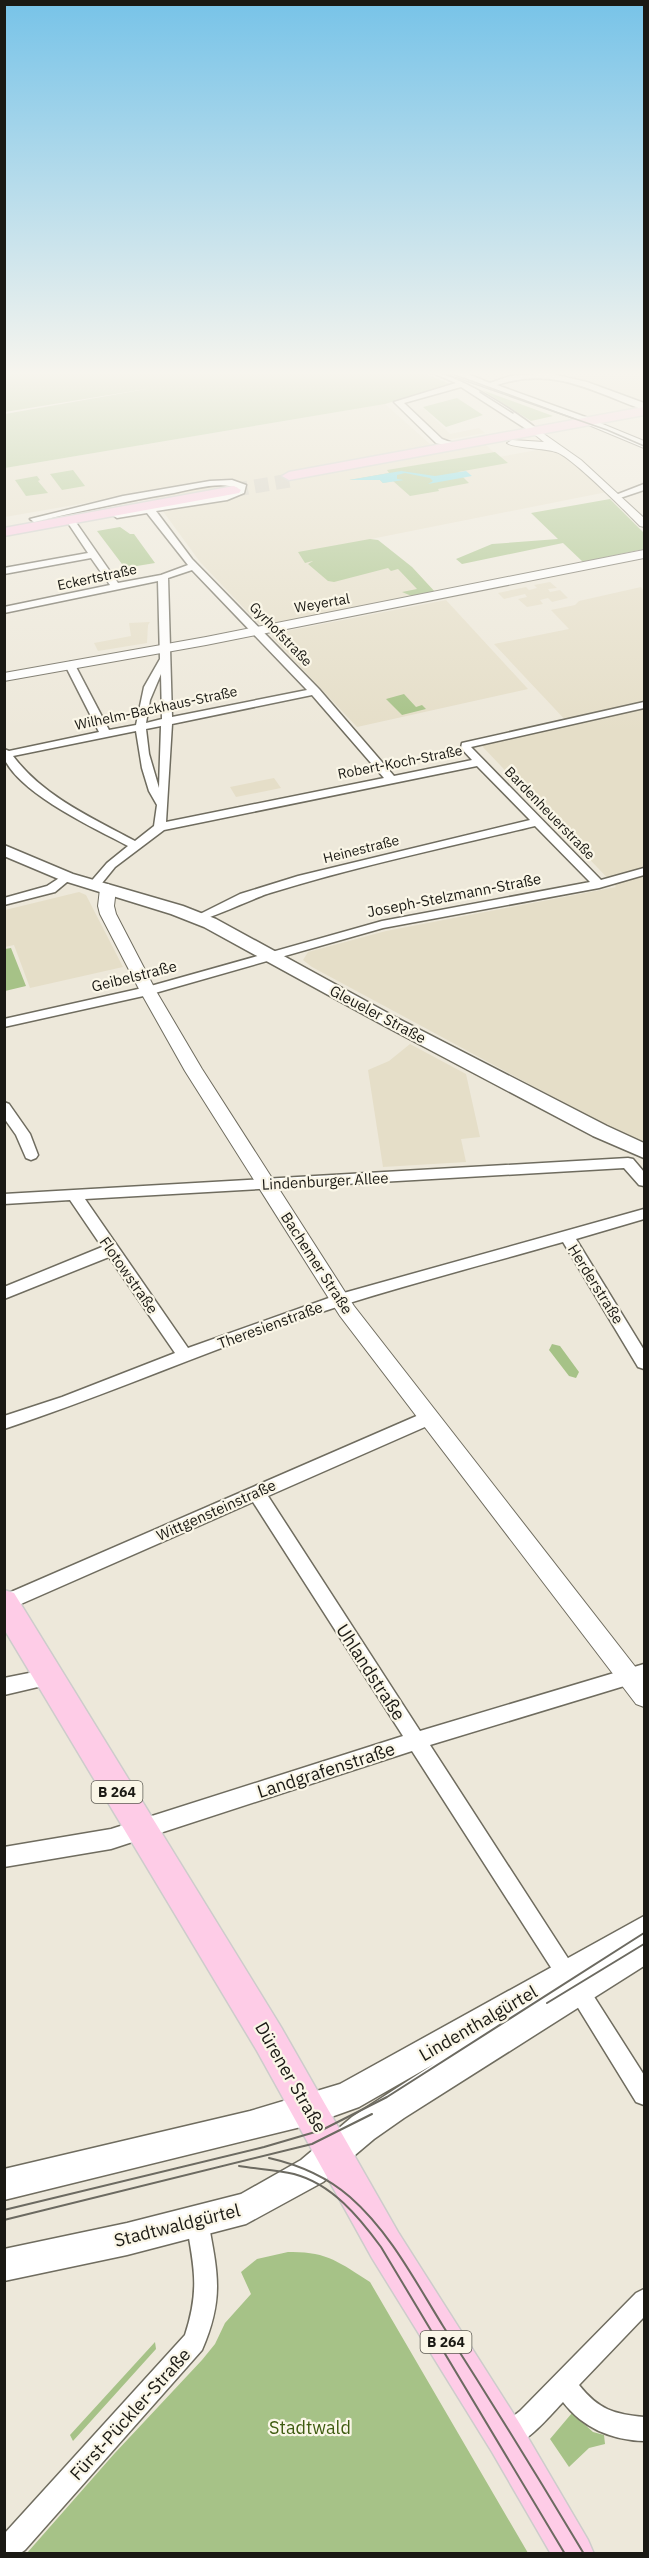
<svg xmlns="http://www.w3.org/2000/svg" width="649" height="2558" viewBox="0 0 649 2558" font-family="'IBM Plex Sans',sans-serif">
<rect width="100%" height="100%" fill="#ede8da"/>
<path fill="#e5dec8" d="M546 373H644V405L560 376Z
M385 404 439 452 485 444 499 457 548 448 562 453 612 491 371 539 373 542 378 540 412 567 436 593 265 625 259 624 200 562 149 492 5 517V468Z
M424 409 450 434 479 428 485 433 446 440 413 411Z
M550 582 557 588 548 589 550 592 560 590 568 598 552 602 548 598 540 600 543 604 527 607 518 599 527 597 525 594 504 599 498 593 526 587 529 590 537 588 534 585Z
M641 587 644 591V1143L633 1140 312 967 303 960 308 952 386 931 616 887 481 745 569 724 494 644 569 629 551 610 575 605 579 601Z
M446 600 528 689 357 727 272 637 276 633Z
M150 622 148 625 147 643 98 651 94 643 131 636 129 623Z
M274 778 281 788 236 797 230 787Z
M79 892 86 895 123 967 30 988 14 945 5 947V910Z
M410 1044 466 1074 480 1137 461 1139 466 1162 383 1167 368 1070 389 1061Z"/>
<path fill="#a6c287" d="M5 373H424L450 384 385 404 5 468V414L152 388 5 412Z
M482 390 553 416 531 421Z
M457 398 483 415 446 427 423 407Z
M495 452 508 463 458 472 469 483 438 489 439 491 410 496 393 481 383 483 380 480H349L389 473 387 470Z
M73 470 85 486 62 490 50 474Z
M37 476 40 480 38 481 48 493 26 496 15 480Z
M610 499 644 533V549L583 562 563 543 462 564 456 559 492 544 558 539 531 513Z
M120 527 130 534H134L155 563 125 568 97 531Z
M370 539 378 540 412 567 436 593 414 597 402 592 417 589 398 569 391 571 388 568 334 582 328 581 308 564 313 561 305 563 298 552Z
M404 694 416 707 422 705 426 709 402 715 386 699Z
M11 948 26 986 5 991V949Z
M552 1344 560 1346 579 1372 576 1378 569 1376 549 1350Z
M288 2252C326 2251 339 2262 370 2282L528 2553H27L114 2454 202 2360 215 2344 225 2323 251 2294 241 2272 257 2259Z
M155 2342 156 2349 73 2441 70 2435Z
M572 2413 593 2432 604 2435 605 2444 589 2448 569 2467 550 2439Z"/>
<path fill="#6edae8" d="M401 471 435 476 466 471 472 476 428 484 433 481 430 478 405 473 397 475V479L404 480 383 483 380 480H349Z"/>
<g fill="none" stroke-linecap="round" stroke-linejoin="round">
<path stroke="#cdc9bc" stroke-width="14" stroke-dasharray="14 7" stroke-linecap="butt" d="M234 490 292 480"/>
<defs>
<path id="minor" d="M433 373C456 373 520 414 538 430L531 432 461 387 404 403 442 439 458 445 454 447 436 443 394 402 456 383Z
M452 373H465L490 383 510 376 548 373 587 382 644 403V410C593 392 554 366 497 385L591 419 592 421 588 423Z
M232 480 246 485 244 493 227 500 156 511 192 559 319 689 394 776 472 760 461 748 462 743 644 702V708L471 747 601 880 644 868V875L599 888 383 928 148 995 4 1027V1019L147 987 382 921 590 882 535 826C447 847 357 866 270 893 256 897 202 923 194 921L192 918 240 894 298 876 530 820 477 766 164 830 115 867 98 888H90L88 885 107 863 128 846C94 828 25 796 6 762 4 758 4 754 4 749L9 751 99 732 65 665 70 662 75 665 109 730 136 725 144 687 160 659 158 581 4 613V607L110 585 91 558 4 574V568L88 553 68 523 72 520 75 521 118 583 161 575 188 565 147 513 117 518 113 515 117 512 225 495 238 488C219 481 194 489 174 493 127 501 81 511 34 522L30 519 123 496 210 481ZM192 570 307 690 172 717 168 578ZM161 674 162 719 146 723 150 700ZM312 695 384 778 166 822 172 724ZM161 726 159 788 149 754 146 729ZM136 731 142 768 149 791 157 805 154 826 135 841C92 818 43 796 13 756Z
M644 484V490L617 499 613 496Z
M67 873 73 877 55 892 4 905V898L47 886Z
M4 1102 9 1104 30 1134 38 1155 36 1158 31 1160 26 1158 16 1135 4 1118Z
M628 1158 633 1159 644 1172V1186L639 1185 624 1168 85 1199 188 1348 340 1294 644 1209V1219L576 1239 644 1350V1369L638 1367 563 1242C490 1263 416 1282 343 1305 229 1341 119 1391 4 1429V1416L62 1397 175 1353 109 1257 4 1299V1287L102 1247 70 1200 4 1204V1194Z
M428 1411 434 1413 436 1418 434 1423 268 1496 420 1731 644 1664V1680L430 1745 573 1966 576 1973 573 1980 566 1983 559 1980 412 1751 111 1849 4 1867V1847L111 1829 403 1736 253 1502 5 1611 4 1595Z
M49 1669 55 1671 58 1677 55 1683 4 1695V1678Z
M579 1981 586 1984 644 2075V2105L636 2102 572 1998 569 1991 572 1984Z
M197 2210 205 2213 208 2221C218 2274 224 2299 202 2350L25 2550 19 2554H4V2534L185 2335C200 2289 194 2267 186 2221L189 2213Z
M644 2289V2317L579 2385C599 2410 614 2414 644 2417V2441C612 2440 583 2428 563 2402 546 2420 529 2441 506 2450L497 2447 494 2438 497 2429 520 2411 636 2293Z"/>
<path id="tertiary" d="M588 418 644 441V448L584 423 583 421Z
M534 427 581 460 644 518V527L640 526C626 512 571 456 556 452 545 448 513 448 507 443L512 440 544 442 529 430Z
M644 550V558L206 645 4 681V673L206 637Z
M108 884 116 889 114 906 116 914 156 991 202 1069 354 1306 644 1678V1707L636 1704 340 1316 185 1071 140 991 100 914 98 906 100 889Z"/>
<path id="secondary" d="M4 845 73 874 183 906 216 919 395 1017 607 1126 644 1143V1158L593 1136 383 1025 204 927 171 914 61 880 4 856Z
M644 1916V1966L404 2118 374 2139 323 2182 246 2224 127 2255 4 2281V2249L127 2223 241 2194 301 2160 352 2117 434 2064 359 2107 309 2125 4 2200V2169L250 2111 340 2084Z"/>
<path id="primary" d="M644 407V415L289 480 282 476 289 472Z
M234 486 241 490 239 493 4 536V528Z
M4 1590 14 1593 281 2027 398 2232 520 2424 588 2540 594 2554H551L492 2452 372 2258 257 2051 4 1629Z"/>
</defs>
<use href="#minor" stroke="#6f6c5f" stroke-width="3"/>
<use href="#tertiary" stroke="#6f6c5f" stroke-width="2"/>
<use href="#secondary" stroke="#6f6c5f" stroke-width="3"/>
<use href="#primary" stroke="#cdcccb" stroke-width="3"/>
<use href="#minor" fill="#fff" fill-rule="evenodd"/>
<use href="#tertiary" fill="#fff" fill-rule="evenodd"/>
<use href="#secondary" fill="#fff" fill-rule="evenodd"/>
<use href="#primary" fill="#fecce7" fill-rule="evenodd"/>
<path stroke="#6c6a61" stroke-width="1.5" d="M443 373 607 430 644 446
M480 392 513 413"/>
<path stroke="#6c6a61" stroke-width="2" d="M547 2003 644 1944
M269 2158C300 2165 326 2176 350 2197 390 2232 415 2281 443 2326 491 2401 538 2477 584 2554
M239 2166C257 2169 276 2170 294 2174 332 2184 359 2217 381 2247L565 2554
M4 2210 264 2147 322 2130 387 2097 644 1933
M4 2220 312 2144 372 2114"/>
</g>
<linearGradient id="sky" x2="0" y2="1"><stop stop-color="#77c3e8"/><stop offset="0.51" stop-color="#f7f5ee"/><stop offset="1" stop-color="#f7f5ee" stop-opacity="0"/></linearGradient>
<rect width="649" height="732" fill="url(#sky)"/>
<g text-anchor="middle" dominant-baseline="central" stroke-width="4.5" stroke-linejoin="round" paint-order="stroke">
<g font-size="14" fill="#1a1914" stroke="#faf6e7">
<text transform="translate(97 577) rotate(-12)">Eckertstraße</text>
<text transform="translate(322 603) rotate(-10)">Weyertal</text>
<text transform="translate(281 634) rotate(46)">Gyrhofstraße</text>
<text transform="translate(156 708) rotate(-12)">Wilhelm-Backhaus-Straße</text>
<text transform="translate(400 762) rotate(-11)">Robert-Koch-Straße</text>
<text transform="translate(550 813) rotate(46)">Bardenheuerstraße</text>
<text transform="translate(361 849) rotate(-14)">Heinestraße</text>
</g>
<g fill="#faf6e7" stroke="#5d5b53" stroke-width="1.5">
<rect x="91.5" y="1781" width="51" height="22" rx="4.5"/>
<rect x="420.5" y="2331" width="51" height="22" rx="4.5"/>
</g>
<g font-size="14" font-weight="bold" fill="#1a1914">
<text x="117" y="1792">B 264</text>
<text x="446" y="2342">B 264</text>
</g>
<g font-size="15" fill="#1a1914" stroke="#faf6e7">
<text transform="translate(454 895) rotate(-11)">Joseph-Stelzmann-Straße</text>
<text transform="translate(134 976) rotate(-14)">Geibelstraße</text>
<text transform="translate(378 1014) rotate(28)">Gleueler Straße</text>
<text transform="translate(325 1181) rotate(-3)">Lindenburger Allee</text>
<text transform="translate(317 1263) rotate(57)">Bachemer Straße</text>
<text transform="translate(129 1275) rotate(55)">Flotowstraße</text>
<text transform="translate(596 1284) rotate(58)">Herderstraße</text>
<text transform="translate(270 1325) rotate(-20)">Theresienstraße</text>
<text transform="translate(216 1510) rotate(-24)">Wittgensteinstraße</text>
</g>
<g font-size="18" fill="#1a1914" stroke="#faf6e7">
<text transform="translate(371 1672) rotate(57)">Uhlandstraße</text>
<text transform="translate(326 1770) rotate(-18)">Landgrafenstraße</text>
<text transform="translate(478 2023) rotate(-30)">Lindenthalgürtel</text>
<text transform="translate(291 2077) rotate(60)">Dürener Straße</text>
<text transform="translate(177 2225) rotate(-14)">Stadtwaldgürtel</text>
<text transform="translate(130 2414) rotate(-48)">Fürst-Pückler-Straße</text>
</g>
<g font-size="18" fill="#3e5b10" stroke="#faf6e7">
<text x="310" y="2427">Stadtwald</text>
</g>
</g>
<rect width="649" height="2558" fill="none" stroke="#1a1914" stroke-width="12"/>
</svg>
